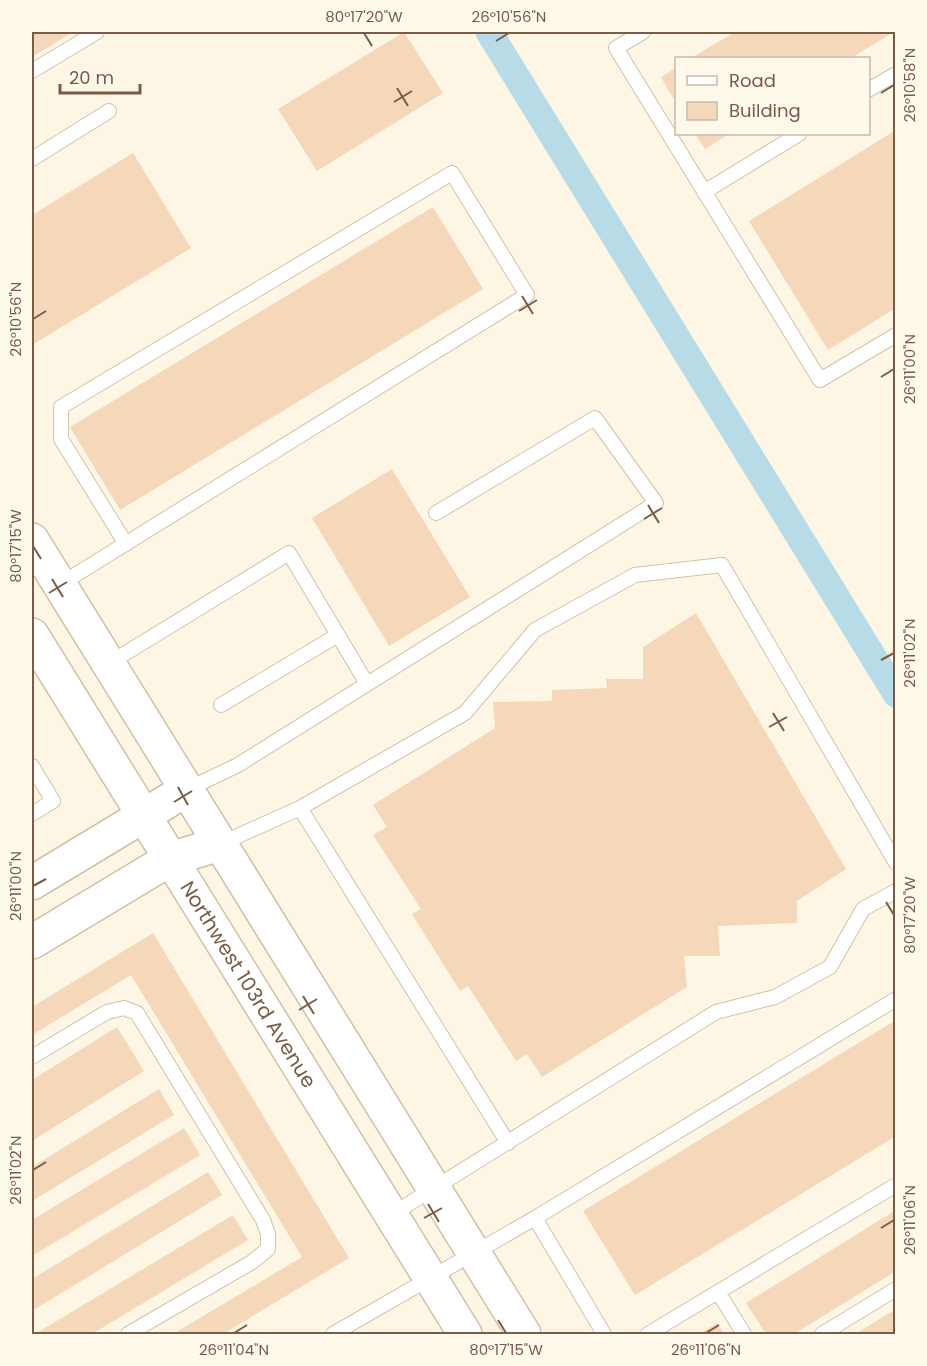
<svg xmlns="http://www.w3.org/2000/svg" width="927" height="1366" viewBox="0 0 927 1366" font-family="Poppins,sans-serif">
<rect width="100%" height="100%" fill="#fef6e4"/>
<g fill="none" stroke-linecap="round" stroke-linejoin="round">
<path stroke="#b7dce8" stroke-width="27" d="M489 32 896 694"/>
</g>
<path fill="#f5d7b9" d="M32 32H73L32 57Z
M404 32 443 93 317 171 278 109Z
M735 32H894L851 58H691Z
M676 68V103L661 77Z
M896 130V308L828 350 749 221Z
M695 134H729L705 149Z
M133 153 191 248 32 345V215Z
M433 207 483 289 120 510 70 427Z
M392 469 470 597 389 646 312 518Z
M696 613 846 869 797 901V923L718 926 720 956H684L687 987 542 1077 527 1054 516 1061 468 986 460 991 412 914 421 909 373 835 387 827 373 805 495 728 493 702 552 701V690L607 688 606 679H643V647Z
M153 933 349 1258 223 1334H173L302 1257 131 975 32 1035V1007Z
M896 1020V1136L635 1295 583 1211Z
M117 1027 144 1071 32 1141V1080Z
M159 1089 174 1115 32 1201V1167Z
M184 1128 200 1155 32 1256V1220Z
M208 1172 222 1195 32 1311V1279Z
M896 1210V1271L794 1334H766L746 1303Z
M233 1215 248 1240 92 1334H35Z
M896 1309V1334H855Z
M717 1323 724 1334H699Z"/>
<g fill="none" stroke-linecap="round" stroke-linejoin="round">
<defs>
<path id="lane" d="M643 32 616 48 820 380 896 335
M32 71 97 32
M868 90 896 74
M32 159 109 111
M704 192 799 134
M59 585 527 295 452 173 61 407V439L126 544
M338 635 367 684
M108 664 289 553 338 635 221 705
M32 766 53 801 32 814
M186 790 238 765 656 503 595 418 436 513
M300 808 508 1143
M220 844 300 808 465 713 535 630 635 575 722 565 896 863
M32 1057 107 1012 124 1008 137 1013 263 1220 268 1234V1249L252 1262 128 1334
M391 1215 716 1012 775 997 830 967 863 909 896 891
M535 1218 896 999
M718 1292 744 1334
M333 1334 535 1218 604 1334
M648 1334 896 1185
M822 1334 896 1289"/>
<g id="secondary">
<path d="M32 540 524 1334"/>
<path id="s1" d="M32 635 465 1334"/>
<path d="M32 883 186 790"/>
<path d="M32 942 170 859 220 844"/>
</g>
</defs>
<use href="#lane" stroke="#d2c1ac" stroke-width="16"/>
<use href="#secondary" stroke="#d3bfa6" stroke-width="36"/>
<use href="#lane" stroke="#fff" stroke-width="14"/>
<use href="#secondary" stroke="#fff" stroke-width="33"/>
</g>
<path fill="none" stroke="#775d48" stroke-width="2" d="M364 33 372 46M496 41 509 33M397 88 408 106M881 93 894 85M394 102 412 91M522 296 533 314M519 311 537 300M33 319 46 311M881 377 894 369M648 505 659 523M644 519 662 508M33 546 41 559M52 579 63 597M49 593 67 582M881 660 894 653M773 713 784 731M769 727 787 717M178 787 188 805M174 802 192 791M33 886 46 879M886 902 894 915M303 996 314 1014M299 1010 317 999M33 1170 46 1162M428 1204 439 1222M424 1218 442 1208M881 1228 894 1220M498 1320 506 1333M234 1333 247 1325M706 1333 719 1325"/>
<g text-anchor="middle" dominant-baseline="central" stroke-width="6" stroke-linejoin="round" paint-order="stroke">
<g font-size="20" fill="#775d48" stroke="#fff9eb">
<text stroke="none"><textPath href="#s1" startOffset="411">Northwest 103rd Avenue</textPath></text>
</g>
</g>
<rect width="927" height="1366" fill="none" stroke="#fff9eb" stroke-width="66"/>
<rect x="675" y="57" width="195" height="78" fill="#fff9eb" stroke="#c9bbaa" stroke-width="1.5"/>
<rect x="687" y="76" width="30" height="9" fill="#ffffff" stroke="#c9bbaa" stroke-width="1.5"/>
<text x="729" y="87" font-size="18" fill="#775d48">Road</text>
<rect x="687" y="102" width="30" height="18" fill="#f5d7b9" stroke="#c9bbaa" stroke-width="1.5"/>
<text x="729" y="117" font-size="18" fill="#775d48">Building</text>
<path d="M60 84v9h80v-9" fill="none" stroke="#775d48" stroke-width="3"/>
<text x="69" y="84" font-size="18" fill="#775d48" stroke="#fff9eb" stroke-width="4.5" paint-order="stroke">20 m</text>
<rect x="33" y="33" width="861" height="1300" fill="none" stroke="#775d48" stroke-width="2"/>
<g font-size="15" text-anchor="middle" fill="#775d48">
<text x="364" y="22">80°17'20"W</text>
<text x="509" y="22">26°10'56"N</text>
<text transform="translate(910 85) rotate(-90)" y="5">26°10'58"N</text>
<text transform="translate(16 319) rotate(-90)" y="5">26°10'56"N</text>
<text transform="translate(910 369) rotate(-90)" y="5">26°11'00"N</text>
<text transform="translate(16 546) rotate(-90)" y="5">80°17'15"W</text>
<text transform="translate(910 653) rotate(-90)" y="5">26°11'02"N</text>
<text transform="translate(16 886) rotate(-90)" y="5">26°11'00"N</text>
<text transform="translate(910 915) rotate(-90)" y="5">80°17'20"W</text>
<text transform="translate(16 1170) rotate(-90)" y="5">26°11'02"N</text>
<text transform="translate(910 1220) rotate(-90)" y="5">26°11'06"N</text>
<text x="234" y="1355">26°11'04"N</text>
<text x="506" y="1355">80°17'15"W</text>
<text x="706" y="1355">26°11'06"N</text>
</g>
</svg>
